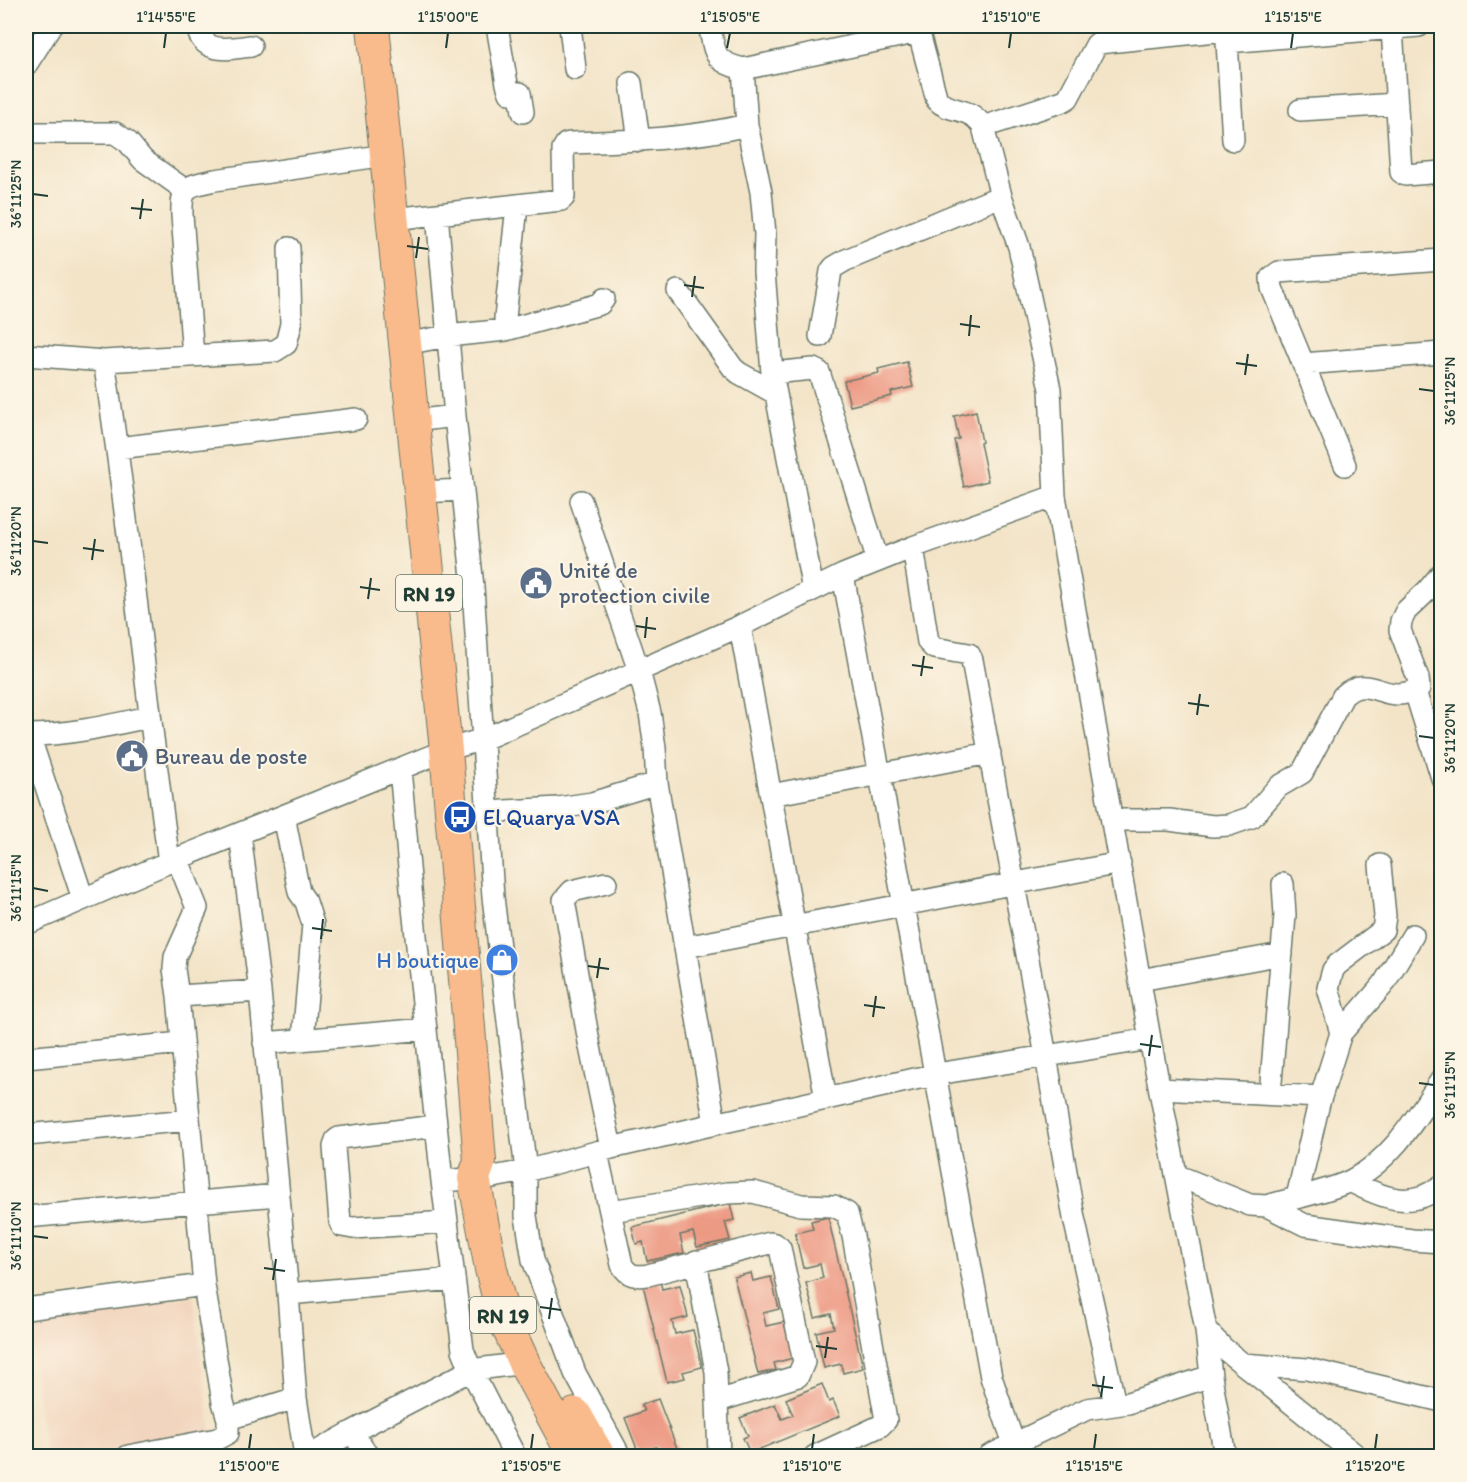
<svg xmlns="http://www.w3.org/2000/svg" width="1467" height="1482" viewBox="0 0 1467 1482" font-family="Itim,sans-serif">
<rect width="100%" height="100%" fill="#fcf5e5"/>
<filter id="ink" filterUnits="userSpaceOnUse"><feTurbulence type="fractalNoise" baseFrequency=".0167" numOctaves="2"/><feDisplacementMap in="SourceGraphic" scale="12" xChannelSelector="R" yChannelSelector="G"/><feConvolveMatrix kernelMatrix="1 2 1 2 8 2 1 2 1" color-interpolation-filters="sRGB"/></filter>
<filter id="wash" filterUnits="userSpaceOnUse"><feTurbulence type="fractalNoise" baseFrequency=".008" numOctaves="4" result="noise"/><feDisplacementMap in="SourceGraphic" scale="24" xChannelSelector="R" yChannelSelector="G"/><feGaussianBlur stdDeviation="1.35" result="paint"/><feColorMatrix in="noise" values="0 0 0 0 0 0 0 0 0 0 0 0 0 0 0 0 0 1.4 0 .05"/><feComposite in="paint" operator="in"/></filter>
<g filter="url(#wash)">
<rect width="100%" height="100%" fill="#f3e4c8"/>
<path fill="#f2d5be" d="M193 1296 212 1439 80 1456H46L27 1318Z"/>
<g id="blocks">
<path fill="#ed9a84" d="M907 362 913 387 891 392 892 396 850 406 844 381 879 373 878 369Z
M976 411 982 442 980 443 988 481 964 487 954 440 959 439 954 416Z
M730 1203 734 1220 725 1222 730 1240 697 1247 693 1232 680 1235 684 1253 647 1261 643 1242 636 1244 632 1227Z
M828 1217 863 1368 843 1373 841 1364 824 1368 816 1332 834 1328 831 1314 815 1318 806 1283 823 1278 820 1264 803 1268 795 1233 813 1229 811 1221Z
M751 1273 753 1281 771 1277 779 1309 763 1313 766 1326 784 1322 793 1358 774 1363 776 1370 758 1374 734 1277Z
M660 1281 662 1289 680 1285 688 1317 672 1321 675 1334 693 1330 702 1367 683 1372 685 1378 667 1382 643 1285Z
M822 1384 829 1402 833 1400 840 1416 750 1453 743 1438 748 1436 740 1418 775 1404 782 1419 793 1415 786 1399Z
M658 1399 680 1456H659L656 1447 639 1454 625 1418 644 1411 641 1405Z"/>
</g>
</g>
<g filter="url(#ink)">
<use href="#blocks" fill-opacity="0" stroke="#697768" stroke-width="1.5"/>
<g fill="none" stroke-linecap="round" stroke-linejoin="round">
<defs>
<path id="minor" d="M197 26C202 55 228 49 251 46
M497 26 507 84 510 93H520L523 112
M570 26 575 69
M709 26C716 54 712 61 743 69L919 32
M1225 26 1227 42 1419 26
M1392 28 1401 172 1405 175 1442 172
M1227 42 1233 140
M26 65 51 26
M631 83 639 141
M1300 110 1397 104
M747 125 761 192 765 234 764 271 772 373 813 590
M983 127 1063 101 1068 98 1096 45 1098 43 1226 30
M26 133H115L128 142 143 160 185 190
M437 214 455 416 473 587 493 897 526 1171V1216L533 1260 575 1373 620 1456
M393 219 561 200 564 197 563 149 566 144 570 143C629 141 690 139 747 125L743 69
M678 291 733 368 739 373 775 393
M506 330 600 304 604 299
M820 336 831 271 834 267 846 260 1001 196
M405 344 447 336 506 330 505 318 517 206
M26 355 104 361 275 351 286 344 291 324 289 248
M193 356 182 215C181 185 188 186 215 180L386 155
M104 361C130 528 146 695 169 862
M1303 364 1442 353
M772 373 813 369 819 372 878 561
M413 421 455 416
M118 448 356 419
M1345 465 1272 288 1271 278 1279 272 1442 260
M420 492 463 490
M1055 496 1150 1039 1206 1330 1223 1348 1357 1456
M581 501 639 671 650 713 655 748 657 783
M913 547 928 642 934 648 969 654 972 660 1046 1056 1074 1218 1115 1404
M843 575 991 1377 1014 1444
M429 591 473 587
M740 626 826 1099
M1415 691 1442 778
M26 735C68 735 108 726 149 717
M29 735 83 899
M400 769 411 889 442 1181
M771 795 990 753
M488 812 558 808 592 803 657 783 715 1124
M284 816 299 892 306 902 313 924 303 1040
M1112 820H1169L1213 826 1229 825 1252 817 1278 787 1302 773 1343 696C1366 674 1380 699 1406 693 1411 692 1414 692 1419 688L1418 678 1400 630 1401 621 1406 611 1428 590 1442 573
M240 834 260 991 288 1294 296 1398 305 1456
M177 858 197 908 175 957 174 969 178 996
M606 883 572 891 564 900 589 1042 611 1148
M26 924 169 862 446 750 484 739 740 626 843 575 913 547 1055 496 1050 389 1019 247 1001 196 983 127C970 105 950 114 937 100L917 26
M685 947 1120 863
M1140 980 1282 954
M260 991 178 996 204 1285 223 1402 228 1419 296 1398
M1341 1033 1328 988 1333 970 1337 965 1383 930 1385 916 1380 865
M264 1043 426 1029
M26 1058 182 1043
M1160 1089 1321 1097
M1270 1094 1285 915 1283 884
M436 1126 339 1138 336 1140 334 1147 340 1222 342 1226 353 1228 447 1222
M26 1135 189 1120
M597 1153 622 1265C628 1276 636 1277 648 1275L770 1243 775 1244 780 1248 804 1362 798 1376 718 1401
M1176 1175 1250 1205 1267 1206C1292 1198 1331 1191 1352 1180 1393 1159 1417 1116 1442 1079
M1350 1181C1380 1197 1412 1211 1442 1185
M1297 1197 1319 1103 1341 1033 1383 985 1413 935
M1267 1206 1305 1225 1412 1240 1442 1242
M610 1211 727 1193 753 1192 801 1205 834 1206 847 1213 853 1236 886 1420 880 1426 815 1456
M26 1217 278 1195
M696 1261 716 1372 719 1456
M288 1294 454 1279
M26 1309 204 1285
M1206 1330 1211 1376 1225 1456
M1243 1364 1307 1369 1442 1401
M352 1432 368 1456
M128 1456 217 1439 228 1433V1419
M309 1456 352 1432 471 1370 524 1363
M515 1456 471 1370 463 1350 442 1181 493 1177 526 1171 611 1148 715 1124 937 1074 1150 1039
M989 1456 1087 1409 1128 1403 1211 1376"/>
<path id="highway" d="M373 26 446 750 480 1161 474 1178 491 1269 504 1319 524 1363 574 1456
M575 1414 599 1456"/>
</defs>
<use href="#minor" stroke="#697768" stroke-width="24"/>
<use href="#highway" stroke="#697768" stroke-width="34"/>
<use href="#minor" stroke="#fff" stroke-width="21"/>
<use href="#highway" stroke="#fabb8c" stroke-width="32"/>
</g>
</g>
<path fill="none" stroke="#1f3d34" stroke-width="2" d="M164 48 166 33M446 48 448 33M727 48 730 33M1009 48 1011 33M1291 48 1293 33M33 194 48 196M131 208 152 210M140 219 143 199M407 246 428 249M416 258 419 237M684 285 704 288M692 297 695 276M960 324 980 327M969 336 971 315M1236 363 1257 366M1245 375 1248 354M1419 389 1434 391M33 541 48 543M83 548 104 551M92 560 95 539M360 587 380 590M368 599 371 578M636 626 656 629M645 638 647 617M912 665 933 668M921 676 924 656M1188 703 1209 706M1197 715 1200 694M1419 736 1434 738M33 888 48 891M312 928 332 931M321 939 323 919M588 966 609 969M597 978 600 958M864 1005 885 1008M873 1017 876 996M1140 1044 1161 1047M1149 1056 1152 1035M1419 1083 1434 1085M33 1236 48 1238M264 1268 285 1271M273 1280 276 1259M540 1307 561 1310M549 1319 552 1298M816 1346 837 1349M825 1358 828 1337M1092 1385 1113 1388M1101 1397 1104 1376M249 1449 251 1434M531 1449 533 1434M812 1449 814 1434M1094 1449 1096 1434M1375 1449 1377 1434"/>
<defs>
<symbol id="civic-disc" viewBox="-11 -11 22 22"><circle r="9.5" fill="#5c6f8a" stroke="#fcf5e5"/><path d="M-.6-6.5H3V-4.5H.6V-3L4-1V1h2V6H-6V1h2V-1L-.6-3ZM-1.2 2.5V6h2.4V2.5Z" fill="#fff"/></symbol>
<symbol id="bus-disc" viewBox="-11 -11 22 22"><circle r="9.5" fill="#1a4fb4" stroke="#fcf5e5"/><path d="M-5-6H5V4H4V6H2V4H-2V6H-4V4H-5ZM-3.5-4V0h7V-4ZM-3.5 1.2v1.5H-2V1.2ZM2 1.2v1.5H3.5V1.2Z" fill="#fff"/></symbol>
<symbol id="shop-disc" viewBox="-11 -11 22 22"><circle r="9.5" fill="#3f7fe0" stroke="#fcf5e5"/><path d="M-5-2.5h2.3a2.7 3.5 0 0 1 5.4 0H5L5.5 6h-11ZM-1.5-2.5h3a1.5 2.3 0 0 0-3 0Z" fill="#fff"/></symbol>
</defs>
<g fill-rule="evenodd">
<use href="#civic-disc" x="517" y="564" width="38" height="38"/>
<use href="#civic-disc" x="113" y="737" width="38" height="38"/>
<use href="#bus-disc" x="441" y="798" width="38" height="38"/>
<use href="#shop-disc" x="483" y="941" width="38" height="38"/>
</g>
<g text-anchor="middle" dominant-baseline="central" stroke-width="4.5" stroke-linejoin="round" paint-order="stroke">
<g fill="#fcf5e5" stroke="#617469" stroke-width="1.5">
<rect x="396" y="575" width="66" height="36" rx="4.5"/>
<rect x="470" y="1297" width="66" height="36" rx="4.5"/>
</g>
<g font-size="21" font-weight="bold" fill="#1f3d34">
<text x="429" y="593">RN 19</text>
<text x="503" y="1315">RN 19</text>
</g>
<g font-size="22" fill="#4e5e75" stroke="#fcf5e5" text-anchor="start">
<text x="559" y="570">Unité de<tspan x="559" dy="25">protection civile</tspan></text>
<text x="155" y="756">Bureau de poste</text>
</g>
<g font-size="22" fill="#164399" stroke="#fcf5e5" text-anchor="start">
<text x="483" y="817">El Quarya VSA</text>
</g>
<g font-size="22" fill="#366cbe" stroke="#fcf5e5" text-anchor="end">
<text x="479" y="960">H boutique</text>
</g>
</g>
<rect width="1467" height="1482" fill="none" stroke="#fcf5e5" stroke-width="66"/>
<rect x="33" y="33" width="1401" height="1416" fill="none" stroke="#1f3d34" stroke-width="2"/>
<g font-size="15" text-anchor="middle" fill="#1f3d34">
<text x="166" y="22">1°14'55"E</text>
<text x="448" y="22">1°15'00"E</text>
<text x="730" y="22">1°15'05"E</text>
<text x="1011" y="22">1°15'10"E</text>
<text x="1293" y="22">1°15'15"E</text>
<text transform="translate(16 194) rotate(-90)" y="5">36°11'25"N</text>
<text transform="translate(1450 391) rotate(-90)" y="5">36°11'25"N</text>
<text transform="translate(16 541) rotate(-90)" y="5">36°11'20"N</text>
<text transform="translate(1450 738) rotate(-90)" y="5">36°11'20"N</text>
<text transform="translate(16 888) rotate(-90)" y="5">36°11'15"N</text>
<text transform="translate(1450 1085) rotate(-90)" y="5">36°11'15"N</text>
<text transform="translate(16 1236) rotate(-90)" y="5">36°11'10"N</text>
<text x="249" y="1471">1°15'00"E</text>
<text x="531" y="1471">1°15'05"E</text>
<text x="812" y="1471">1°15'10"E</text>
<text x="1094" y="1471">1°15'15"E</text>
<text x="1375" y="1471">1°15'20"E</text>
</g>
</svg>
